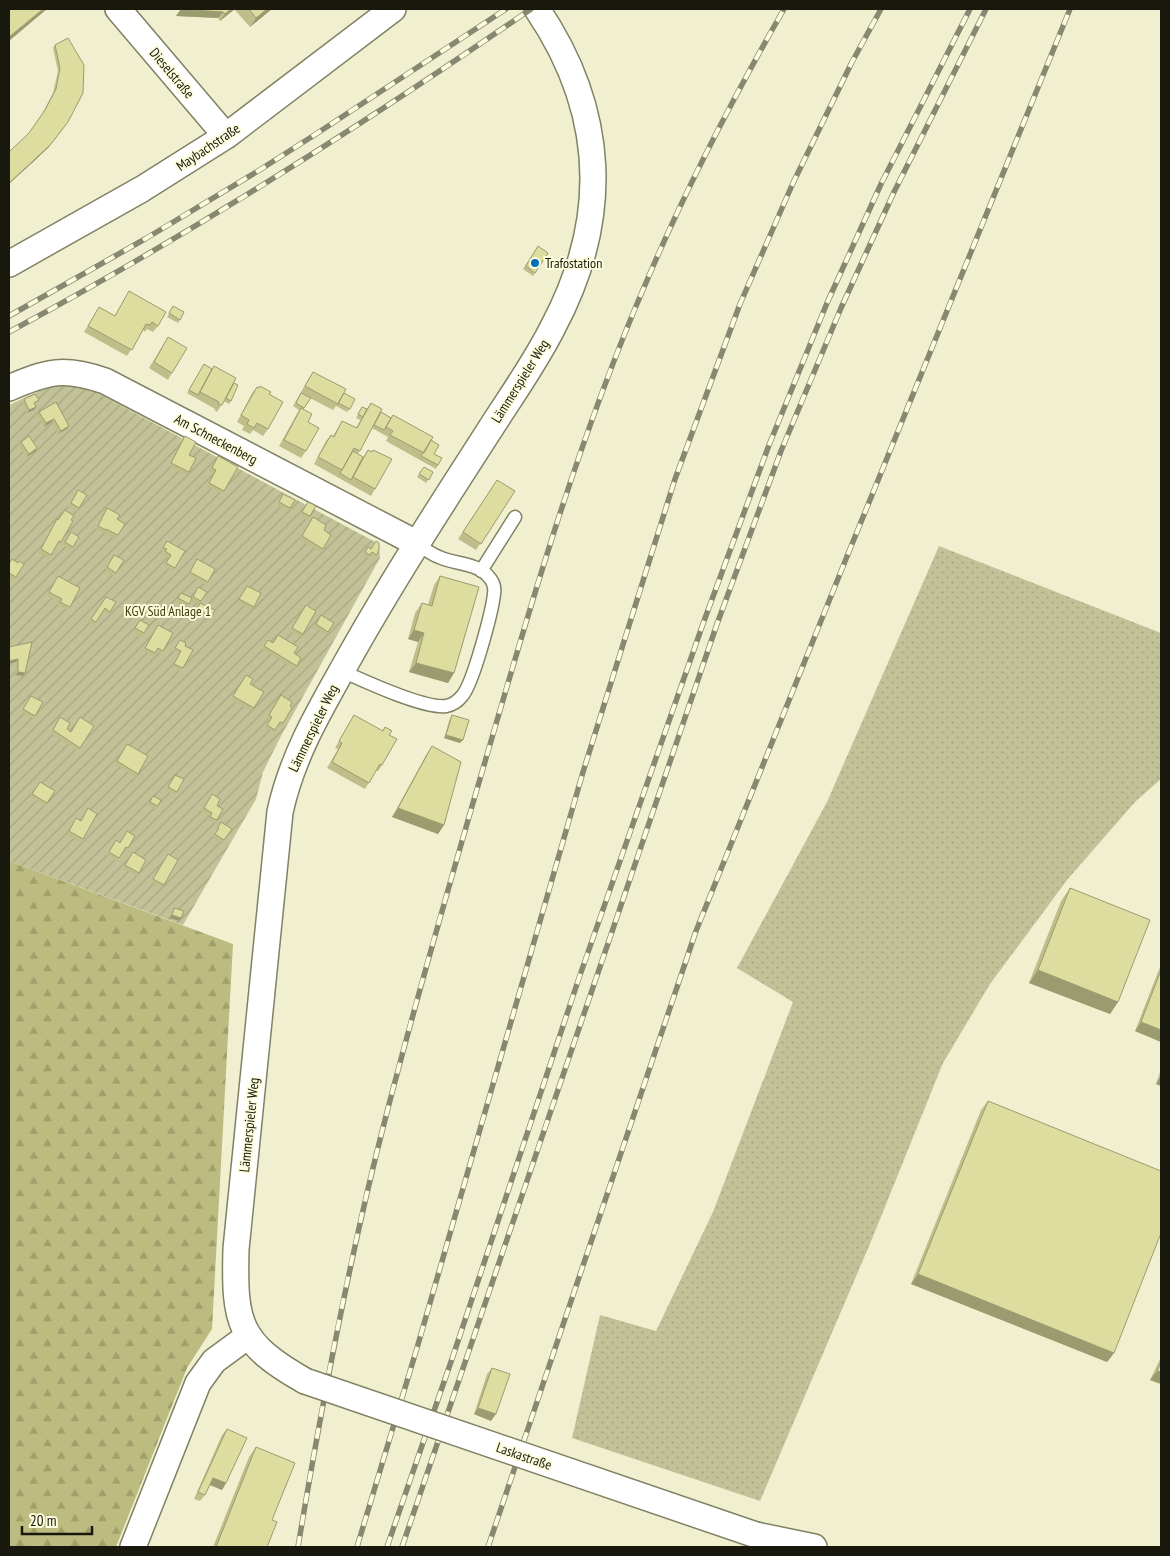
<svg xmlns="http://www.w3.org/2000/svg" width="1170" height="1556" viewBox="0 0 1170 1556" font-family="'PT Sans Narrow',sans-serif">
<defs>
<pattern id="grass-dots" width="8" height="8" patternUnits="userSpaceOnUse" patternTransform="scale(1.25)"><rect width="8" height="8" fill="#c2c299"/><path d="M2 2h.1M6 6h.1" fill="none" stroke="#a6a683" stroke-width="1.8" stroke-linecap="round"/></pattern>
<pattern id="forest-firs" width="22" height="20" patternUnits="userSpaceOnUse" patternTransform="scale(1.25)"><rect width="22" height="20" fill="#bcbb80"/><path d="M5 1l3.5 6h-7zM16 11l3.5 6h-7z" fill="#a1a06d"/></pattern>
<pattern id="garden-furrows" width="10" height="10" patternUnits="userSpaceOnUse" patternTransform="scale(1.25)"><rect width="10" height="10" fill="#c2c299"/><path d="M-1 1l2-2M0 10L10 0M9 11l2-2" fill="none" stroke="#a6a683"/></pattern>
</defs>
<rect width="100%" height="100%" fill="#f0f0d0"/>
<path fill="url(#grass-dots)" d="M939 546 1161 633V779L1135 802 1067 880 990 984 943 1063 872 1239 760 1501 572 1438 600 1315 656 1331 713 1212 793 1002 737 968 827 802Z"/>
<path fill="url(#forest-firs)" d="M9 861 233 944 212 1329 187 1368 116 1547H9Z"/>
<path fill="url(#garden-furrows)" d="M72 384 82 386 92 390 379 544 380 558 281 736 263 772 256 799 183 925 9 861V405L46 388Z"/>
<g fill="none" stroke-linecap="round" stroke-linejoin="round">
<defs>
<path id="service" d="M481 571 515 517
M342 671C364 681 424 709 446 706 452 705 458 701 462 696 473 684 492 612 494 594 495 588 493 581 488 576 477 563 454 564 439 557 431 554 423 548 416 543"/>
<path id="minor" d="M118 9 226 136
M9 264 142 189 226 136 393 9
M9 388C48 371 64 367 105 381L416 543
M305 1381C238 1343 234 1323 236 1249L280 812C292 757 318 713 345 665 389 586 438 510 487 434 509 399 534 365 553 327 611 218 606 111 537 9
M756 1535 814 1547
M133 1547 198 1383 214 1361 248 1336"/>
</defs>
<use href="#service" stroke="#818164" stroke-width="15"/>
<use href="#minor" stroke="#818164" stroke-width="28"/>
<use href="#service" stroke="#fff" stroke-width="12"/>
<use href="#minor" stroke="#fff" stroke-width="25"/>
<defs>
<path id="rail" d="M9 316 145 239 258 171 316 134 506 9
M9 332C189 235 363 125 531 9
M298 1547C322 1403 349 1258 386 1116 413 1011 443 907 473 803 524 628 573 452 645 285 685 190 733 98 784 9
M357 1547 417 1348 583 772 675 479 740 304 793 183 852 62 881 9
M387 1547 454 1353 579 978 704 621 769 445 827 303 881 184 970 9
M402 1547 717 624 781 451 841 308 894 192 986 9
M488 1547 696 931 850 549 1070 9"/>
</defs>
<use href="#rail" stroke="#888872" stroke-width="5.5"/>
<use href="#rail" stroke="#fdfdde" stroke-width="4" stroke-dasharray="11" stroke-linecap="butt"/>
<defs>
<path id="minor-bridge" d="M305 1381 756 1535"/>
</defs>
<use href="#minor-bridge" stroke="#818164" stroke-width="28" stroke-linecap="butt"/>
<use href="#minor-bridge" stroke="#fff" stroke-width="25"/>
</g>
<path fill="#bfbe8a" d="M181 9H272L250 27 234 9 220 21 218 18 176 16Z
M68 38 49 147 31 164 29 133 42 114 53 93 58 71 53 48 55 45Z
M538 246 548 253 533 276 523 269Z
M129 291 158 326 153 332 147 329 145 332 143 330 127 356 84 332 99 307 115 316Z
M173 306 180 320 178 323 167 317Z
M168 337 172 373 168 380 149 368Z
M204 364 212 369 214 366 234 383 231 401 229 404 224 401 217 412 214 410 215 409 187 393Z
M313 372 344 393 350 409 347 412 336 406 333 410 306 396 311 398 303 410 308 422 306 451 301 458 279 446 299 410 293 406 309 378Z
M257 387 269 394 268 429 263 436 253 430 250 434 242 430 244 426 237 422 252 393Z
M24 399 39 400 35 404 36 407 34 410 27 413 22 403Z
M371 403 381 412 431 440 434 454 438 465 436 469 386 441 388 437 372 428 358 454 363 457 368 450 375 489 371 496 314 464 326 441 331 435 333 436 342 421 356 428 361 419 360 420 356 418 360 410 362 407 367 409Z
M39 412 69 426 67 429 58 434 52 422 44 427 37 415Z
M185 436 189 455V472L186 475 169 466Z
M21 442 35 452 26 457 18 445Z
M218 456 224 491 222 494 207 486 214 474 209 471Z
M424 467 433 472 426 483 417 477Z
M497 480 515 491 476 550 458 539Z
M78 490 79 508 77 511 68 506Z
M283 494 295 500 288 511 277 505Z
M308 502 310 516 307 520 300 515Z
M107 508 117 519 118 535 116 539 104 532V533L95 529Z
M313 517 324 530 331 535 320 552 299 539Z
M57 519 71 520 61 542 59 545 57 544 49 558 38 553Z
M71 532 73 547 71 550 62 545Z
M167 541 175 568 173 571 164 566 169 558 163 555 164 553 161 551Z
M368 547 377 555 374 558 370 555 368 558 363 555Z
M112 558 116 573 114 576 105 571Z
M197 559 208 582 206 585 188 575Z
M9 564H24L14 581 9 578Z
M58 576 70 607 68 610 58 605 59 602 47 595Z
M440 576 454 673 448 683 409 672 418 642 408 639 415 613 422 603 428 605 434 585Z
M247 586 254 607 251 610 237 602Z
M198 587 207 592 201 603 212 617 209 620 195 612 199 605 191 600 187 608 176 602 181 593 192 598Z
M106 597 116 602 108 615 103 612 94 625 88 622Z
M303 608V634L300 637 290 631Z
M321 615 328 632 326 635 313 627Z
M140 620 144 633 142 637 133 632Z
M158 625 163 651 161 654 156 651 152 656 143 651Z
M180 640 185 646 183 668 180 672 172 667 179 654 173 652Z
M268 640 301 658 295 669 262 649Z
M32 642 23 676 15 675 16 662 9 664Z
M244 678 250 684 264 692 251 711 231 699Z
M31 696 35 716 33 719 21 712Z
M278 698 290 706 283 723 281 726 278 725 273 733 265 728 270 721 266 719Z
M354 715 382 731 385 727 389 735 382 765 378 771H376L365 789 327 768 338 749 335 748Z
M452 715 460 743 444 738 450 718Z
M60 717 67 729 71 732 94 726 78 751 50 733Z
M127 744 138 774 136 777 114 764Z
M432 746 444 825 438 834 392 817 426 755Z
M175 775 177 792 175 795 165 790Z
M40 782 55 791 45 806 30 797Z
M153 796 158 806 156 810 147 805Z
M209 797 217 806V820L215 823 208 820 210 816 201 811Z
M88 808 83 839 81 842 67 835 76 818 80 820Z
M221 822 232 829 222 844 213 837 217 831 216 830Z
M116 840 128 848 126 851 124 850 117 861 107 855Z
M130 856 139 873 137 876 123 868Z
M166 857 164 885 162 888 151 882Z
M1070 888 1118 1002 1110 1014 1029 983 1061 901Z
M1161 965V1042L1135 1031 1160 967Z
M1161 1069V1086L1156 1084Z
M988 1101 1114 1353 1107 1362 911 1284 981 1110Z
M1161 1357V1384L1150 1380Z
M492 1368 491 1421 474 1414 487 1374Z
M227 1429 226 1483 222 1490 209 1485 205 1495 200 1501 194 1499 222 1435Z
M256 1447 272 1520 267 1547H268H213L249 1457Z"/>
<path fill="#9b9b70" d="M43 9H47L9 41V37Z
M181 9 223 12 218 18 176 16Z
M231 9H235L220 21 225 14Z
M267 9H272L250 27 256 18Z
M68 122 49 147 31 164 9 184V183Z
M36 407 34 410 27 413 29 410Z
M54 419 52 422 44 427 46 423Z
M69 426 67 429 58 434 61 431Z
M37 448 35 452 26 457 29 454Z
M414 630 424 633 418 642 408 639Z
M18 659 16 662 9 664V661Z
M416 663 454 673 448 683 409 672Z
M18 672 25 673 23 676 15 675Z
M446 735 463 740 460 743 444 738Z
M398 808 444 825 438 834 392 817Z
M172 915 181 918 179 921 169 918Z
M1038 970 1118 1002 1110 1014 1029 983Z
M1141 1022 1161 1030V1042L1135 1031Z
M1160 1077 1161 1078V1086L1156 1084Z
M918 1274 1114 1353 1107 1362 911 1284Z
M1157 1371 1161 1372V1384L1150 1380Z
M478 1408 496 1414 491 1421 474 1414Z
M213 1478 226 1483 222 1490 208 1484Z"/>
<path fill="#dedda0" stroke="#9b9b70" d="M9 9H43L9 37Z
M181 9H231L225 14 223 12Z
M249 9H267L256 18Z
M68 38 84 65 83 93 68 122 51 144 33 161 9 183V152L29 133 45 110 56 89 60 68 55 45Z
M538 246 548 253 535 273 526 266Z
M129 291 166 312 158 326 152 322 150 325 146 324 132 350 88 326 99 307 115 316Z
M173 306 184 312 180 320 169 313Z
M168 337 187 348 172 373 154 362Z
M204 364 212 369 198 395 189 390Z
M214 366 236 378 222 405 218 404 219 402 200 392Z
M313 372 346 389 338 404 305 386Z
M234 383 238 385 231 401 226 398Z
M260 386 271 392 269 394 283 402 268 429 257 423 254 428 247 424 249 420 241 415 257 387 259 388Z
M301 393 311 398 304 408 296 403Z
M344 393 355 399 350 409 338 403Z
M35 394 39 400 34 403 36 407 29 410 24 399Z
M56 402 69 426 61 431 54 419 46 423 39 412Z
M371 403 382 409 360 451 354 448 342 470 318 457 331 435 334 437 342 421 357 428Z
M362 407 367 409 363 417 358 414Z
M301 408 312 414 308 422 319 428 306 451 284 440Z
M381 412 391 418 384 430 374 425Z
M393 415 433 437 424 453 390 435 393 431 386 427Z
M29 436 37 448 29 454 21 442Z
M185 436 196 442 189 455 196 458 189 472 171 463Z
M431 440 439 445 434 454 442 458 438 465 421 456Z
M368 450 372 452 373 450 392 459 375 489 353 477Z
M353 451 363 457 351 480 340 473Z
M218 456 238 467 224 491 209 483 216 470 212 468Z
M424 467 433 472 429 480 419 474Z
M497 480 515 491 481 544 463 532Z
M78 490 87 495 79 508 71 503Z
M283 494 295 500 290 508 279 502Z
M308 502 316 506 310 516 302 512Z
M107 508 120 515 117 519 125 524 118 535 106 529V530L98 526Z
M65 510 74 516 71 520 73 521 61 542 59 541 51 555 41 549 57 519 58 520Z
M313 517 326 525 324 530 331 535 323 549 302 536Z
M71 532 79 537 73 547 65 542Z
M167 541 185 551 175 568 166 563 171 555 165 551 167 549 163 548Z
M376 541 379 543V549L377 555 372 552 370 555 365 552 368 547 371 549Z
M114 555 124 560 116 573 107 567Z
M12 559 18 563 19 561 24 564 16 577 9 573V564Z
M197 559 215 569 208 582 190 572Z
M58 576 80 588 70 607 60 602 62 599 49 592Z
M440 576 479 587 454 673 416 663 424 633 414 630 422 603 432 606Z
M247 586 261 593 254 607 239 599Z
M198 587 207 592 201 601 193 597Z
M181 593 192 598 189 604 178 598Z
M106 597 116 602 110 612 105 608 96 622 91 619Z
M200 603 215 610 212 617 197 609Z
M306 605 316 611 303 634 292 628Z
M321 615 334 623 328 632 316 624Z
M140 620 149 625 144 633 135 628Z
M158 625 173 633 163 651 158 648 155 653 145 648Z
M278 635 298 647 294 653 301 658 297 666 264 646 268 640 273 643Z
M180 640 186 643 185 646 193 650 183 668 174 664 181 651 175 648Z
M32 642 25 673 18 672V659L9 661V647Z
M246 675 253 679 250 684 264 692 254 708 233 696Z
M281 695 292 702 290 706 292 708 283 723 280 722 275 730 267 725 272 717 269 715Z
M31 696 43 702 35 716 23 709Z
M354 715 383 731 385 727 392 731 389 735 397 739 382 765 380 764 369 783 332 762 342 743 339 741Z
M452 715 469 720 463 740 446 735Z
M60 717 70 723 67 729 71 732 80 717 94 726 80 748 53 730Z
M127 744 148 756 138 774 117 761Z
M432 746 461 762 444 825 398 808Z
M175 775 184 779 177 792 168 787Z
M40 782 55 791 47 803 32 794Z
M212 794 220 799 217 806 223 809 217 820 210 817 212 813 204 808Z
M153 796 161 800 158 806 150 802Z
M88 808 97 814 83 839 69 831 76 818 81 821Z
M221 822 232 829 224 840 215 834 219 828 218 827Z
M127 831 135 836 128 848 126 847 119 858 109 852 116 840 120 843Z
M133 852 146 860 139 873 125 865Z
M168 854 178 860 164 885 153 879Z
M1070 888 1150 920 1118 1002 1038 970Z
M174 908 184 911 181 918 172 915Z
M1161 970V1030L1141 1022Z
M988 1101 1161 1171V1233L1114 1353 918 1274Z
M1161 1362V1372L1157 1371Z
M492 1368 510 1374 496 1414 478 1408Z
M227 1429 247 1438 226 1483 213 1478 205 1495 198 1492Z
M256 1447 295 1463 272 1520 277 1522 267 1547H268H216Z"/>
<circle fill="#016eb9" stroke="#fdfdde" stroke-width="2" cx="535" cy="263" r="5"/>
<g text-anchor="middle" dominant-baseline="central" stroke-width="4" stroke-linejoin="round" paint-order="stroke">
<g font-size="14" fill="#18180d" stroke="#fdfdde">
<text transform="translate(172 73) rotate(50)">Dieselstraße</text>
<text transform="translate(208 147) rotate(-34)">Maybachstraße</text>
<text transform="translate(520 381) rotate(-58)">Lämmerspieler Weg</text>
<text transform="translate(216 439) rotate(28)">Am Schneckenberg</text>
<text transform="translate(313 728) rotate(-64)">Lämmerspieler Weg</text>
<text transform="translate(249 1125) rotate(-84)">Lämmerspieler Weg</text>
<text transform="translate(524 1456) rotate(19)">Laskastraße</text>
</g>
<g font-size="14" fill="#18180d" stroke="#fdfdde" text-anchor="start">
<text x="545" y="263">Trafostation</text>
</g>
<g font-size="14" fill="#3e3d0d" stroke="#fdfdde">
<text x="168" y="611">KGV Süd Anlage 1</text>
</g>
</g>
<rect width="1170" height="1556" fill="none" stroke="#18180d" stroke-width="20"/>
<path d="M22 1526v8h70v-8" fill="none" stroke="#18180d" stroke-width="2.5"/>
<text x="30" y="1526" font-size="15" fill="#18180d" stroke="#fdfdde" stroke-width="4" paint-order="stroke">20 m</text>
</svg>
